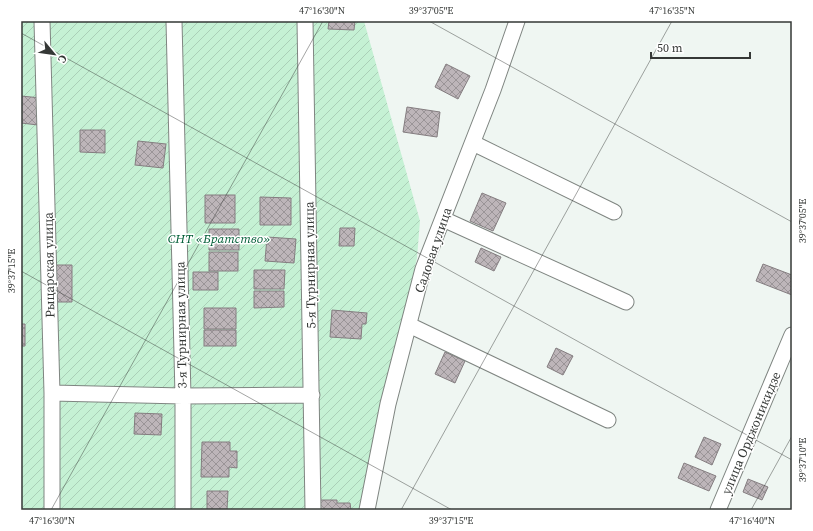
<svg xmlns="http://www.w3.org/2000/svg" width="813" height="531" viewBox="0 0 813 531" font-family="'Source Serif 4',serif">
<defs>
<pattern id="garden-furrows" width="10" height="10" patternUnits="userSpaceOnUse"><rect width="10" height="10" fill="#c5f1d4"/><path d="M-1 1l2-2M0 10L10 0M9 11l2-2" fill="none" stroke="#aacfb7"/></pattern>
<pattern id="building-cross-hatch" width="8" height="8" patternUnits="userSpaceOnUse"><rect width="8" height="8" fill="#bdb5b9"/><path d="M0 0l8 8M0 8l8-8" fill="none" stroke="#9a9497"/></pattern>
</defs>
<rect width="100%" height="100%" fill="#eff6f2"/>
<path fill="url(#garden-furrows)" d="M21 21H364L420 221 417 258 365 483 362 510H21Z"/>
<path fill="url(#building-cross-hatch)" stroke="#847d80" d="M329 21H355L354 30 328 29Z
M446 64 470 76 458 99 435 87Z
M21 96 41 98 38 125 21 123Z
M407 107 440 112 437 137 403 132Z
M80 130H105V153L80 152Z
M138 141 166 144 163 168 135 165Z
M482 193 506 203 493 231 470 221Z
M205 195H235V223H205Z
M260 197 291 198V225H260Z
M340 228H355L354 246H339Z
M209 229H239V250H209Z
M267 237 296 239 294 263 265 261Z
M481 248 501 257 494 271 475 262Z
M209 252H238V271H209Z
M763 264 792 275V295L756 281Z
M47 265H72V302H47Z
M254 270H285L284 289H254Z
M193 272H218V290H193Z
M254 291H284V307L254 308Z
M204 308H236V329H204Z
M332 310 367 313 366 324H362L361 339 330 337Z
M21 324H25V346H21Z
M204 330H236V346H204Z
M556 348 573 356 563 375 547 367Z
M445 352 465 361 455 383 435 374Z
M135 413 162 414 161 435 134 434Z
M704 437 721 444 712 465 695 457Z
M202 442H230V451H237V468L229 467V477H201Z
M684 463 716 476 709 491 678 478Z
M748 479 768 487 762 500 743 492Z
M207 491H228L227 510H207Z
M320 500H337V503H350L351 510H320Z"/>
<g fill="none" stroke-linecap="round" stroke-linejoin="round">
<defs>
<path id="minor" d="M42 21 52 393V510
M174 21 183 396V510
M305 21 313 510
M473 143 614 212
M443 219 626 302
M409 325 608 420
M52 393 183 396 312 395
M367 510 388 404 423 269 493 90 517 21
M718 510 792 335"/>
</defs>
<use href="#minor" stroke="#7f8581" stroke-width="17"/>
<use href="#minor" stroke="#fff" stroke-width="15"/>
</g>
<path fill="none" stroke="#353836" stroke-width="1" stroke-opacity="0.45" d="M429 21 792 222M21 33 792 460M21 271 452 510M21 509 23 510M51 510 323 21M401 510 672 21M751 510 792 436"/>
<g text-anchor="middle" dominant-baseline="central" stroke-width="3" stroke-linejoin="round" paint-order="stroke">
<g font-size="13" font-style="italic" fill="#005e36" stroke="#fff">
<text x="219" y="238">СНТ «Братство»</text>
</g>
<g font-size="13" fill="#353836" stroke="#fff">
<text transform="translate(433 250) rotate(-71)">Садовая улица</text>
<text transform="translate(49 265) rotate(-91)">Рыцарская улица</text>
<text transform="translate(310 265) rotate(-91)">5-я Турнирная улица</text>
<text transform="translate(181 325) rotate(-91)">3-я Турнирная улица</text>
<text transform="translate(751 433) rotate(-67)">улица Орджоникидзе</text>
</g>
</g>
<rect width="813" height="531" fill="none" stroke="#ffffff" stroke-width="44"/>
<g transform="translate(54 54) rotate(119)" stroke="#ffffff" stroke-width="3" paint-order="stroke">
<path d="M0-3L7 15L0 10L-7 15Z" fill="#353836"/>
<text y="-6" font-size="11" font-weight="bold" text-anchor="middle" fill="#353836">С</text>
</g>
<path d="M651 52v6h99v-6" fill="none" stroke="#353836" stroke-width="2"/>
<text x="657" y="52" font-size="12" fill="#353836" stroke="#ffffff" stroke-width="3" paint-order="stroke">50 m</text>
<rect x="22" y="22" width="769" height="487" fill="none" stroke="#353836" stroke-width="1.5"/>
<g font-size="10" text-anchor="middle" fill="#353836">
<text x="322" y="14">47°16'30"N</text>
<text x="431" y="14">39°37'05"E</text>
<text x="672" y="14">47°16'35"N</text>
<text transform="translate(802 221) rotate(-90)" y="4">39°37'05"E</text>
<text transform="translate(11 271) rotate(-90)" y="4">39°37'15"E</text>
<text transform="translate(802 460) rotate(-90)" y="4">39°37'10"E</text>
<text x="52" y="524">47°16'30"N</text>
<text x="451" y="524">39°37'15"E</text>
<text x="752" y="524">47°16'40"N</text>
</g>
</svg>
